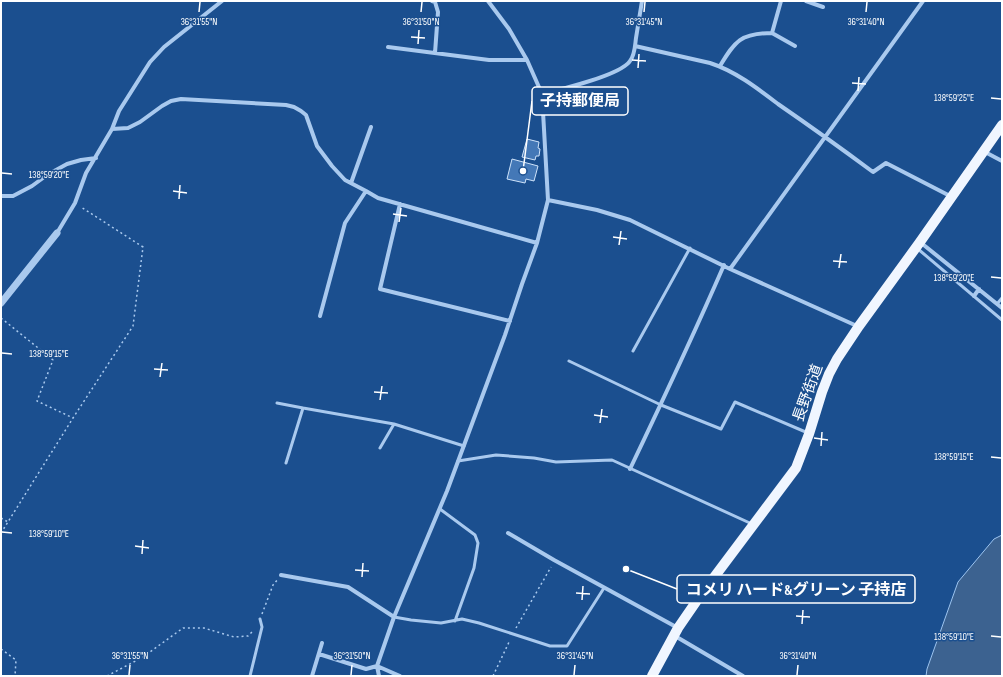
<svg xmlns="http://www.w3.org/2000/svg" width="1003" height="677" viewBox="0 0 1003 677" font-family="'Sofia Sans Condensed','Noto Sans JP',sans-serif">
<rect width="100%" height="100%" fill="#1b4f8f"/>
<path fill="#3c6290" stroke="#9cc4f0" d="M1002 535V676H926L927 669 958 582 994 539Z"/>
<path fill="#4478b7" stroke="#cfe3fa" d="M527 139 539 142 538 148 540 149 539 156H536L535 160 522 157Z
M512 159 538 166 534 181 526 179 525 183 507 179Z"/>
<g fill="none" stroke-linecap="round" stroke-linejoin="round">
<path stroke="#a9c9ee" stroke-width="1.5" stroke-dasharray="2 3" stroke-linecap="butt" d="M1 318 53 360 37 401 73 418
M1 518 8 522
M1 533 73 418 133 326 143 247 81 207
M262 614 273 585 278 579
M516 628 551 567
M1 649 16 660 15 676
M107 676 143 657 183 628H204L234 637 248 636 254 630
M493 676 510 640"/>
<path stroke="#a9c9ee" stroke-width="3" d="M918 249 1002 320
M997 304 1002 298
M633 351 690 248
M569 361 661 405 721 429 735 402 808 433
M277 403 303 408 286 463
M303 408 394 424 380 448
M394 424 464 446
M458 461 496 455 534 458 556 462 612 460 752 524
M440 509 475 535 478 543 474 568 455 621
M394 617 411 620 441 623 462 619 479 623 550 646H567L604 588
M250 676 262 627 260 619"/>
<path stroke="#a9c9ee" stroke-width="4" d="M432 1 435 2 438 12 435 53
M806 1 823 7
M772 33 795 46
M635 46 710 63C735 71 757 88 778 104 810 126 842 149 873 172L886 163 952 197
M388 47 489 60H527
M720 66C735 41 741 33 772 33L781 1
M542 94C559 90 621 75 630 61 635 55 635 45 636 38 638 25 640 13 642 1
M112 129 128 128 140 122 162 106 171 101 181 99 286 105 294 107 301 111 306 115 317 146 332 166 345 180 366 191 378 198 537 243
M985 152 1002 161
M351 183 371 127
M1 196H13L32 186 47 175 67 164 81 160 96 158
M548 200 597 210 630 220 730 269 857 326
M400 204 380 289 510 321
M57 233 75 203 86 173 112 129 119 111 150 62 164 47 222 1
M920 242 1002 308
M730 269 923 1
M974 296 979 289
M320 316 345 223 366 191
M630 469C662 402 694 334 724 265
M508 533 554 560 678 628
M281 575 348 587 394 617
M675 636 743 676
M319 654 366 669 377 666 400 676
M312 676 322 643
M379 676 377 666 394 617 447 491 505 335 522 284 537 243 548 200 542 94 527 60 509 29 488 1"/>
<path stroke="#a9c9ee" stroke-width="7" d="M1 303 57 233"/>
<path stroke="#f0f6ff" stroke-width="10" d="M652 676 678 628 700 596 796 468 809 434 822 392 829 374 837 359 859 326 920 242 1002 125"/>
</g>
<path fill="none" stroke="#fff" stroke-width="1.5" d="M199 12 200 2M421 12 422 2M644 12 645 2M866 12 867 2M411 37 425 38M418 44 419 30M632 60 646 61M638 68 639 54M852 83 866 84M858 91 859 77M991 98 1001 99M2 173 12 174M173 191 187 193M179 199 180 185M393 214 407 216M399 222 401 208M613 237 627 239M619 245 621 231M833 261 847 262M839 268 841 254M991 277 1001 278M2 353 12 354M154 369 168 370M160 377 162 363M374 392 388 393M380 400 382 386M594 415 608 417M600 423 602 409M814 438 828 440M821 446 822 432M991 457 1001 458M2 532 12 533M135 546 149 548M142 554 143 540M355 570 369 571M362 577 363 563M576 593 590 594M582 600 583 586M796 616 810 617M802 624 803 610M991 636 1001 637M129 675 130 665M351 675 352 665M574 675 575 665M797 675 798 665"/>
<g text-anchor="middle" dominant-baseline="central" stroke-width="3" stroke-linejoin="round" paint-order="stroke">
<g font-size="15" fill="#fff" stroke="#1b4f8f">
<text transform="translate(808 393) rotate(-70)">長野街道</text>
</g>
</g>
<g font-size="10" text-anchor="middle" fill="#fff" stroke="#1b4f8f" stroke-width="3" stroke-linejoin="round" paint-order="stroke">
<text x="199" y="25">36°31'55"N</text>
<text x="421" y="25">36°31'50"N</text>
<text x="644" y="25">36°31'45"N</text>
<text x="866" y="25">36°31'40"N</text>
<text x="954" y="101">138°59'25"E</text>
<text x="49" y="178">138°59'20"E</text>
<text x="954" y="281">138°59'20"E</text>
<text x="49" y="357">138°59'15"E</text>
<text x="954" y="460">138°59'15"E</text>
<text x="49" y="537">138°59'10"E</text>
<text x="954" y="640">138°59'10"E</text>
<text x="130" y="659">36°31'55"N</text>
<text x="352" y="659">36°31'50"N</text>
<text x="575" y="659">36°31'45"N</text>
<text x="798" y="659">36°31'40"N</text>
</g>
<path fill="none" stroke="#fff" stroke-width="1.5" d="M523 171L532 101M626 569L677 589"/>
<g fill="#fff" stroke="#1b4f8f" stroke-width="1.5">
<circle cx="523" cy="171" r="4"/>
<circle cx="626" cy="569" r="4"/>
</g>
<g fill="#1b4f8f" stroke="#fff" stroke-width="1.5">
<rect x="532" y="87" width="96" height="28" rx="4"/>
<rect x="677" y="575" width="238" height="28" rx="4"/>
</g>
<g font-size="16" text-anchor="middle" font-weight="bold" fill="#fff">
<text x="580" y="106">子持郵便局</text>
<text x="796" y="595">コメリ ハード&amp;グリーン 子持店</text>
</g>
<rect width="1003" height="677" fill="none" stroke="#ffffff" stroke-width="4"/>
</svg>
